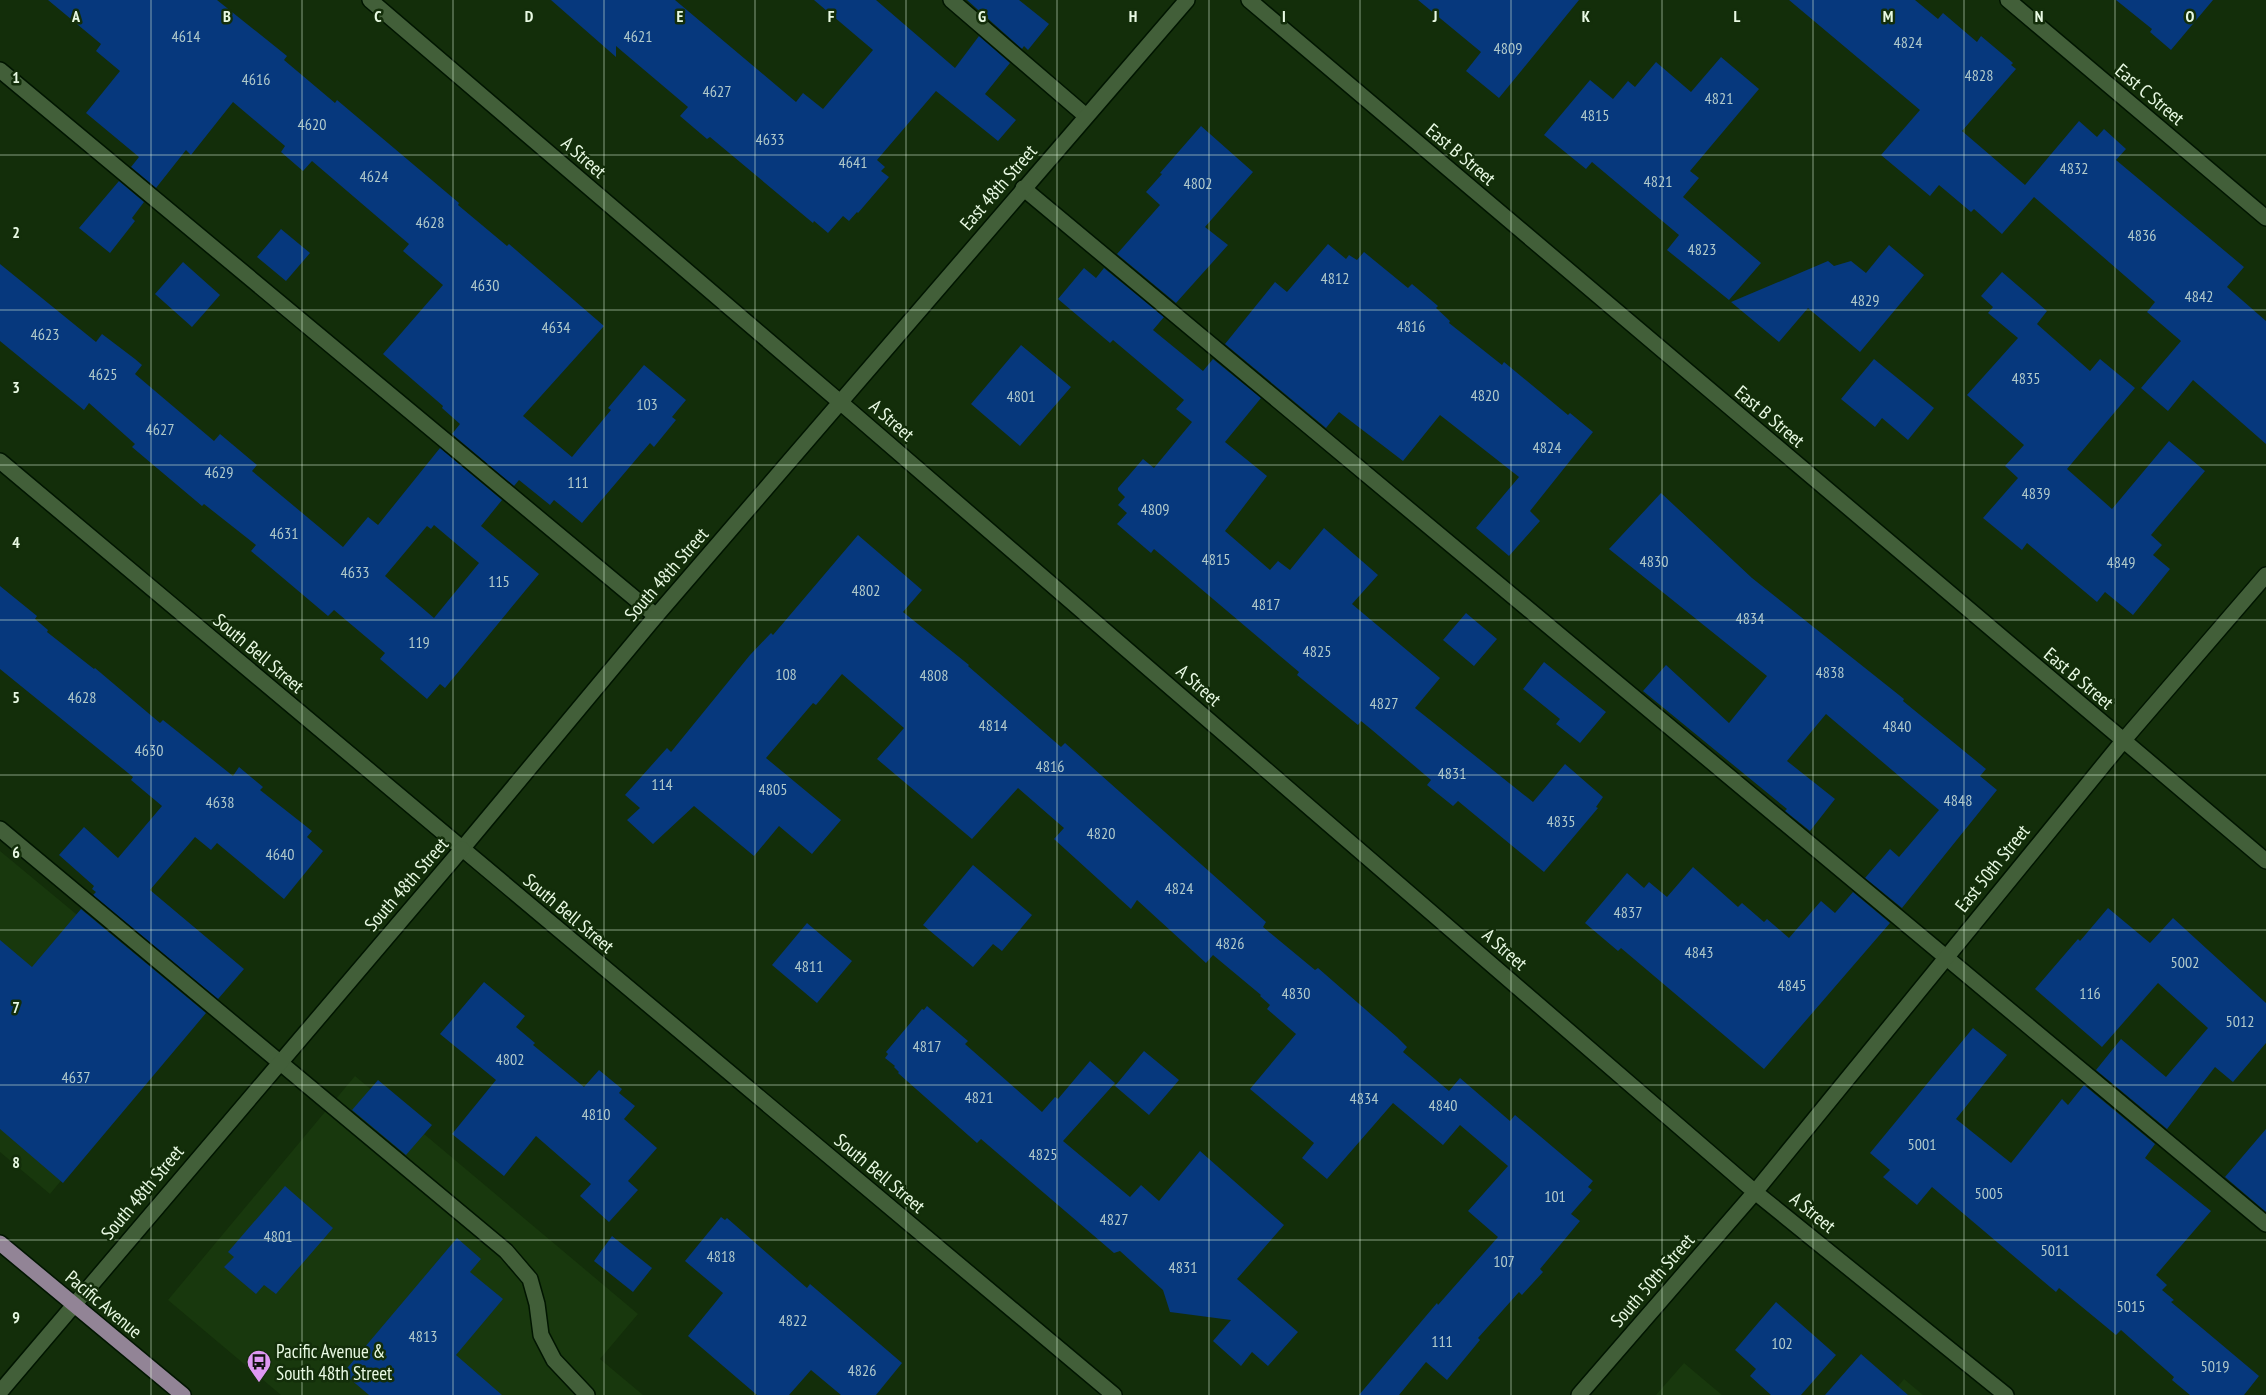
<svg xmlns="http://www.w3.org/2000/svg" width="2266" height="1395" viewBox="0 0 2266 1395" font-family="'PT Sans Narrow',sans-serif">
<rect width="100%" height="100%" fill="#132e0a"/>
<path fill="#18380d" d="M0 851 198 1015 50 1194 0 1152Z
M355 1076 638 1314 600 1359 643 1395H281L168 1300Z
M1684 1363 1722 1395H1656Z
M1904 1379 1923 1395H1891Z"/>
<path fill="#06387d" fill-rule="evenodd" d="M48 0H217L287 56 284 60 335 103 337 100 459 203 458 205 507 246 509 244 604 326 523 416 572 457 611 410 608 408 644 365 686 400 672 417 676 420 654 447 650 443 582 523 554 500 550 505 519 480 514 486 452 434 460 424 442 408 443 406 383 354 443 285 403 251 409 244 312 161 303 171 281 152 285 146 233 102 191 155 186 150 156 188 131 167 139 157 86 113 120 71 96 51 101 44Z
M551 0H675L796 102 803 93 823 109 873 50 814 0H876L955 68 979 36 1010 63 985 94 1016 120 998 141 936 91 877 160 885 167 881 171 889 177 858 213 857 212 849 221 843 216 828 233 814 221 813 223 710 137 707 139 680 116 688 107 623 52 616 46V57Z
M967 0H1019L1049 24 1028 50 1024 46 1022 49Z
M1418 0H1579L1499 98 1466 71 1481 52Z
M1789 0H1915L1938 19 1943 13 1977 42 1981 36 2013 63 2011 65 2016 69 1962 131 2025 185 2079 121 2097 137 2104 129 2126 149 2116 160 2244 267 2227 287 2266 321V444L2193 380 2168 411 2141 388 2181 341 2147 312 2155 302 2034 197 2002 234 1974 209 1971 212 1939 185 1930 196 1881 155 1920 110Z
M2116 0H2213L2171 50 2150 32 2152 29Z
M1721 57 1759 89 1690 171 1699 178 1683 197 1761 263 1729 300 1667 250 1679 235 1592 162 1586 169 1544 135 1590 80 1613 99 1628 81 1635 87 1656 62 1691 92Z
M1201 126 1253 172 1205 227 1228 245 1176 303 1117 254 1160 205 1146 192 1162 174 1160 173Z
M119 181 144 202 132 218 135 221 110 253 79 228Z
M281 229 310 253 286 281 257 257Z
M1328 244 1346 259 1349 255 1357 260 1364 252 1408 288 1412 284 1438 306 1436 308 1450 321 1449 323 1502 365 1504 362 1568 415 1570 413 1593 432 1530 511 1540 521 1509 556 1476 528 1519 477 1440 415 1403 461 1339 412 1326 428 1225 344 1275 282 1287 292Z
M1889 245 1924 275 1860 352 1808 308 1779 342 1731 302 1828 261 1834 266 1851 261 1866 273Z
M183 262 220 295 192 327 155 294Z
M0 264 96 342 102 334 135 359 142 365 135 374 214 441 220 434 257 465 252 471 343 547 368 517 378 525 440 448 502 500 481 526 539 574 445 688 440 684 427 699 380 659 385 653 334 610 328 616 251 551 256 545 204 504 202 506 132 447 135 444 89 403 84 410 0 341ZM434 525 479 563 434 618 385 576 427 526 431 529Z
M1084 268 1096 278 1104 268 1164 317 1153 330 1203 371 1213 359 1261 398 1225 442 1267 476 1225 531 1270 570 1278 561 1290 570 1324 528 1378 575 1352 604 1440 678 1415 708 1533 802 1565 764 1603 797 1596 807 1598 808 1544 872 1458 801 1453 806 1427 785 1431 780 1372 730 1361 721 1358 725 1297 675 1299 672 1154 549 1151 553 1117 524 1127 513 1118 505 1125 497 1118 490V488L1143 459 1154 468 1192 422 1176 409 1184 400 1113 340 1110 343 1058 299Z
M2002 272 2047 311 2037 324 2090 371 2100 359 2135 388 2067 469 2112 509 2169 441 2205 471 2151 535 2162 545 2153 555 2170 569 2133 615 2105 592 2097 602 2027 543 2022 550 1983 518 2018 478 2005 466 2024 445 1967 395 2018 338 1988 313 1993 307 1981 296Z
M1021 345 1071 387 1020 446 971 404Z
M1874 359 1934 408 1908 440 1882 418 1875 427 1841 399Z
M1661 493 1752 578 1904 699 1903 701 1986 769 1980 776 1997 790 1902 908 1865 878 1890 849 1899 857 1939 810 1826 714 1787 761 1835 799 1810 831 1785 811 1787 809 1643 691 1666 665 1729 723 1767 676 1609 549Z
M858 535 922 590 903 612 969 665 968 666 1061 747 1065 743 1266 922 1263 927 1315 970 1318 968 1397 1037 1407 1047 1403 1052 1449 1091 1460 1078 1510 1121 1515 1115 1593 1181 1588 1187 1592 1190 1571 1214 1580 1221 1540 1269 1543 1272 1522 1295 1519 1292 1478 1338 1480 1340 1447 1380 1426 1362 1399 1395H1359L1437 1303 1438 1305 1498 1237 1468 1211 1508 1166 1460 1125 1443 1145 1393 1103 1327 1179 1302 1158 1314 1143 1250 1089 1296 1034 1267 1009 1270 1005 1260 996 1261 995 1213 955 1206 963 1137 900 1131 909 1054 839 1064 828 1018 788 972 839 877 759 904 728 842 674 816 705 813 703 766 758 841 820 812 854 779 826 754 856 694 806 653 844 627 820 640 808 625 795 667 748 671 752 750 655 771 633 773 635Z
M0 586 37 616 35 619 48 630 47 632 94 669 95 668 160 723 163 720 233 776 239 767 263 787 260 790 312 831 307 837 323 851 284 899 217 843 211 850 195 837 150 890 244 969 218 999 93 895 96 892 92 889 94 886 59 855 84 827 118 858 162 806 131 780 133 777 0 669Z
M1466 613 1497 639 1474 666 1443 640Z
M1544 662 1606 712 1580 743 1556 724 1560 719 1523 689Z
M973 865 1032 915 1002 951 993 944 973 967 923 925Z
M1693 867 1738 907 1742 903 1764 922 1767 919 1789 938 1821 901 1835 913 1853 892 1890 923 1764 1069 1621 948 1618 951 1585 923 1627 873 1644 888 1649 882 1667 897Z
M2108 908 2150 943 2173 918 2266 1003V1043L2233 1082 2215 1067 2167 1129 2096 1070 2121 1039 2166 1077 2208 1028 2158 983 2102 1047 2035 989 2078 939 2080 941Z
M81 909 206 1013 63 1183 0 1129V940L32 967Z
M807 923 852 961 817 1003 772 965Z
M484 982 525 1016 516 1027 535 1043 533 1045 584 1087 599 1070 622 1089 619 1093 635 1106 624 1119 657 1148 628 1181 638 1190 609 1222 580 1196 591 1184 536 1136 504 1176 452 1134 496 1080 440 1034Z
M927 1006 968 1041 965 1044 1042 1112 1055 1097 1058 1099 1090 1061 1115 1083 1063 1141 1130 1197 1141 1185 1159 1201 1200 1151 1284 1225 1237 1279 1298 1332 1268 1366 1252 1352 1241 1366 1213 1341 1231 1320 1170 1312 1163 1290 1120 1251 1114 1253 981 1139 977 1143 898 1073 899 1072 894 1067 895 1066 885 1058 888 1054 886 1052 922 1009 924 1010Z
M1973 1028 2007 1055 1956 1119 2011 1163 2062 1099 2068 1105 2084 1085 2155 1144 2145 1158 2211 1211 2156 1275 2167 1285 2162 1290 2174 1300 2171 1302 2259 1376 2244 1395H2190L2172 1380 2174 1377 2121 1330 2116 1335 2059 1288 2056 1292 1932 1187 1917 1205 1883 1177 1890 1170 1870 1153Z
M1144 1051 1179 1080 1149 1115 1115 1086Z
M378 1080 432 1125 406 1155 352 1110Z
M2266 1129V1212L2225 1177Z
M285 1186 333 1228 276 1294 264 1285 256 1294 224 1267 234 1257 228 1252Z
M721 1217 725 1220 727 1218 807 1288 810 1284 902 1363 876 1395H841L811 1370 789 1395H757L688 1336 723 1293 685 1261Z
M612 1236 652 1268 633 1292 594 1261Z
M457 1238 481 1259 470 1272 503 1299 456 1355 502 1395H369L343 1373Z
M1776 1302 1836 1355 1801 1395H1771L1750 1376 1756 1369 1735 1350Z
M1861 1354 1908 1395H1825Z"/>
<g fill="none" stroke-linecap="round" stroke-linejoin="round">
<defs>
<path id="lane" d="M951 0 1086 116
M0 70 656 616
M1023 188 2266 1224
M0 829 506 1251 530 1279 537 1304 541 1335 554 1360 587 1395"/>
<path id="street" d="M370 0 840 402 1755 1192 2006 1395
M1249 0 2266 861
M2008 0 2266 218
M0 461 1114 1395
M462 849 656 616 1187 0
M1579 1395 1755 1192 2123 741 2266 575"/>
<path id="secondary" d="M0 1392 462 849"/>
<path id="primary" d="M0 1243 183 1395"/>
</defs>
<use href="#lane" stroke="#001500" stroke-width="18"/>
<use href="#street" stroke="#001500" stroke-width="18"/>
<use href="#secondary" stroke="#001500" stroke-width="18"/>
<use href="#primary" stroke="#001500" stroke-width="18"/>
<use href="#lane" stroke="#425f39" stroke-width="15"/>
<use href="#street" stroke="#425f39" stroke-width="15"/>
<use href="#secondary" stroke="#425f39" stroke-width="15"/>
<use href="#primary" stroke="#928496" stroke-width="15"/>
</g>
<path fill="none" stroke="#e8f9e3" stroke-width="1" stroke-opacity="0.55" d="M151 0V1395M302 0V1395M453 0V1395M604 0V1395M755 0V1395M906 0V1395M1057 0V1395M1209 0V1395M1360 0V1395M1511 0V1395M1662 0V1395M1813 0V1395M1964 0V1395M2115 0V1395M0 155H2266M0 310H2266M0 465H2266M0 620H2266M0 775H2266M0 930H2266M0 1085H2266M0 1240H2266"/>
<defs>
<symbol id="bus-pin" viewBox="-11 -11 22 30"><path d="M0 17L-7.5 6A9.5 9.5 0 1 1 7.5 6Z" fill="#de98f2" stroke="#132e0a"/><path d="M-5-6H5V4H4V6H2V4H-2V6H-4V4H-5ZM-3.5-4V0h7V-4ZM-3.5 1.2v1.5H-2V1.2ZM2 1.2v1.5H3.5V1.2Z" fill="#111"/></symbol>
</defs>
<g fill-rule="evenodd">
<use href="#bus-pin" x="245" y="1348" width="28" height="38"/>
</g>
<g text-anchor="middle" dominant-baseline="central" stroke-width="5" stroke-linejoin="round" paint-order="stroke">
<g font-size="16" fill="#b0c9ca">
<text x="186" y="36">4614</text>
<text x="638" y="36">4621</text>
<text x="1908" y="42">4824</text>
<text x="1508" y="48">4809</text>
<text x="1979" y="75">4828</text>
<text x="256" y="79">4616</text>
<text x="717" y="91">4627</text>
<text x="1719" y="98">4821</text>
<text x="1595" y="115">4815</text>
<text x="312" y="124">4620</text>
<text x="770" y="139">4633</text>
<text x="853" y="162">4641</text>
<text x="2074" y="168">4832</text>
<text x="374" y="176">4624</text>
<text x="1658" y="181">4821</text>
<text x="1198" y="183">4802</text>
<text x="430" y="222">4628</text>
<text x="2142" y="235">4836</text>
<text x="1702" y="249">4823</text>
<text x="1335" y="278">4812</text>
<text x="485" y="285">4630</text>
<text x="2199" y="296">4842</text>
<text x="1865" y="300">4829</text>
<text x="1411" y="326">4816</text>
<text x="556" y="327">4634</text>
<text x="45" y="334">4623</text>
<text x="103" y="374">4625</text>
<text x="2026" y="378">4835</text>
<text x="1485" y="395">4820</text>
<text x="1021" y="396">4801</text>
<text x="647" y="404">103</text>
<text x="160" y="429">4627</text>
<text x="1547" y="447">4824</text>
<text x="219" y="472">4629</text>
<text x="578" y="482">111</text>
<text x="2036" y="493">4839</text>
<text x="1155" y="509">4809</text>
<text x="284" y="533">4631</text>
<text x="1216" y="559">4815</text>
<text x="1654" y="561">4830</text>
<text x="2121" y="562">4849</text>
<text x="355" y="572">4633</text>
<text x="499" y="581">115</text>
<text x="866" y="590">4802</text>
<text x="1266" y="604">4817</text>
<text x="1750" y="618">4834</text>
<text x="419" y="642">119</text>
<text x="1317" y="651">4825</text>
<text x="1830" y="672">4838</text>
<text x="786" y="674">108</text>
<text x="934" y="675">4808</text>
<text x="82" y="697">4628</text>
<text x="1384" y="703">4827</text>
<text x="993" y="725">4814</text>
<text x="1897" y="726">4840</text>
<text x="149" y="750">4630</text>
<text x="1050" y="766">4816</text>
<text x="1452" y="773">4831</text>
<text x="662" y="784">114</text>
<text x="773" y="789">4805</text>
<text x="1958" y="800">4848</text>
<text x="220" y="802">4638</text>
<text x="1561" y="821">4835</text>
<text x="1101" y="833">4820</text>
<text x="280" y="854">4640</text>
<text x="1179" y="888">4824</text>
<text x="1628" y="912">4837</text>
<text x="1230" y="943">4826</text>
<text x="1699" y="952">4843</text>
<text x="2185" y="962">5002</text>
<text x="809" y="966">4811</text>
<text x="1792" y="985">4845</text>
<text x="1296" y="993">4830</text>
<text x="2090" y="993">116</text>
<text x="2240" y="1021">5012</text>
<text x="927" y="1046">4817</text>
<text x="510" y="1059">4802</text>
<text x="76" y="1077">4637</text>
<text x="979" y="1097">4821</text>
<text x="1364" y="1098">4834</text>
<text x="1443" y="1105">4840</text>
<text x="596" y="1114">4810</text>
<text x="1922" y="1144">5001</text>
<text x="1043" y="1154">4825</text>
<text x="1989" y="1193">5005</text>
<text x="1555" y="1196">101</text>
<text x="1114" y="1219">4827</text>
<text x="278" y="1236">4801</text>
<text x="2055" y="1250">5011</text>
<text x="721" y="1256">4818</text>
<text x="1504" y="1261">107</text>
<text x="1183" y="1267">4831</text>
<text x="2131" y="1306">5015</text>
<text x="793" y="1320">4822</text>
<text x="423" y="1336">4813</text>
<text x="1442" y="1341">111</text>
<text x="1782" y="1343">102</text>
<text x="2215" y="1366">5019</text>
<text x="862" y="1370">4826</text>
</g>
<g font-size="19" fill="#e8f9e3" stroke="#132e0a">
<text transform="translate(2150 94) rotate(40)">East C Street</text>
<text transform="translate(1461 154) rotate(40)">East B Street</text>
<text transform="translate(584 157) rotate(41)">A Street</text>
<text transform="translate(998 187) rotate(-49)">East 48th Street</text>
<text transform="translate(1770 416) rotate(40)">East B Street</text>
<text transform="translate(892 420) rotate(41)">A Street</text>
<text transform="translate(666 574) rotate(-49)">South 48th Street</text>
<text transform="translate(259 653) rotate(40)">South Bell Street</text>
<text transform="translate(2079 678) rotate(40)">East B Street</text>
<text transform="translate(1199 685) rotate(41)">A Street</text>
<text transform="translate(1992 868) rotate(-51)">East 50th Street</text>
<text transform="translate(406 884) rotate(-49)">South 48th Street</text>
<text transform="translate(569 913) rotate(40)">South Bell Street</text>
<text transform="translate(1505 949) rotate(41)">A Street</text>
<text transform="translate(880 1173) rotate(40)">South Bell Street</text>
<text transform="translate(142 1192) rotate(-50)">South 48th Street</text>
<text transform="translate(1813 1212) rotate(39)">A Street</text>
<text transform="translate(1652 1280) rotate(-49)">South 50th Street</text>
<text transform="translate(104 1304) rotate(40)">Pacific Avenue</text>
</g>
<g font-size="19" fill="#e8f9e3" stroke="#132e0a" text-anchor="start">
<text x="276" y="1351">Pacific Avenue &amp;<tspan x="276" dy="22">South 48th Street</tspan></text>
</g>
</g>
<g font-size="16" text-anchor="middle" font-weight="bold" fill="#e8f9e3" stroke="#132e0a" stroke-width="5" stroke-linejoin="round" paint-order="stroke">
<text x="76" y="22">A</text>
<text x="227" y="22">B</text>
<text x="378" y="22">C</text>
<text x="529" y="22">D</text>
<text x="680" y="22">E</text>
<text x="831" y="22">F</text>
<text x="982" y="22">G</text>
<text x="1133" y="22">H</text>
<text x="1284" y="22">I</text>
<text x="1435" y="22">J</text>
<text x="1586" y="22">K</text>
<text x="1737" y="22">L</text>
<text x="1888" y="22">M</text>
<text x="2039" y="22">N</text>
<text x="2190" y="22">O</text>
<text x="16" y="83">1</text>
<text x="16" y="238">2</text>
<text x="16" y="393">3</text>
<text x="16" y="548">4</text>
<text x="16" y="703">5</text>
<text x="16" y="858">6</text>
<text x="16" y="1013">7</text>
<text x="16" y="1168">8</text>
<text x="16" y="1323">9</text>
</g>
</svg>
